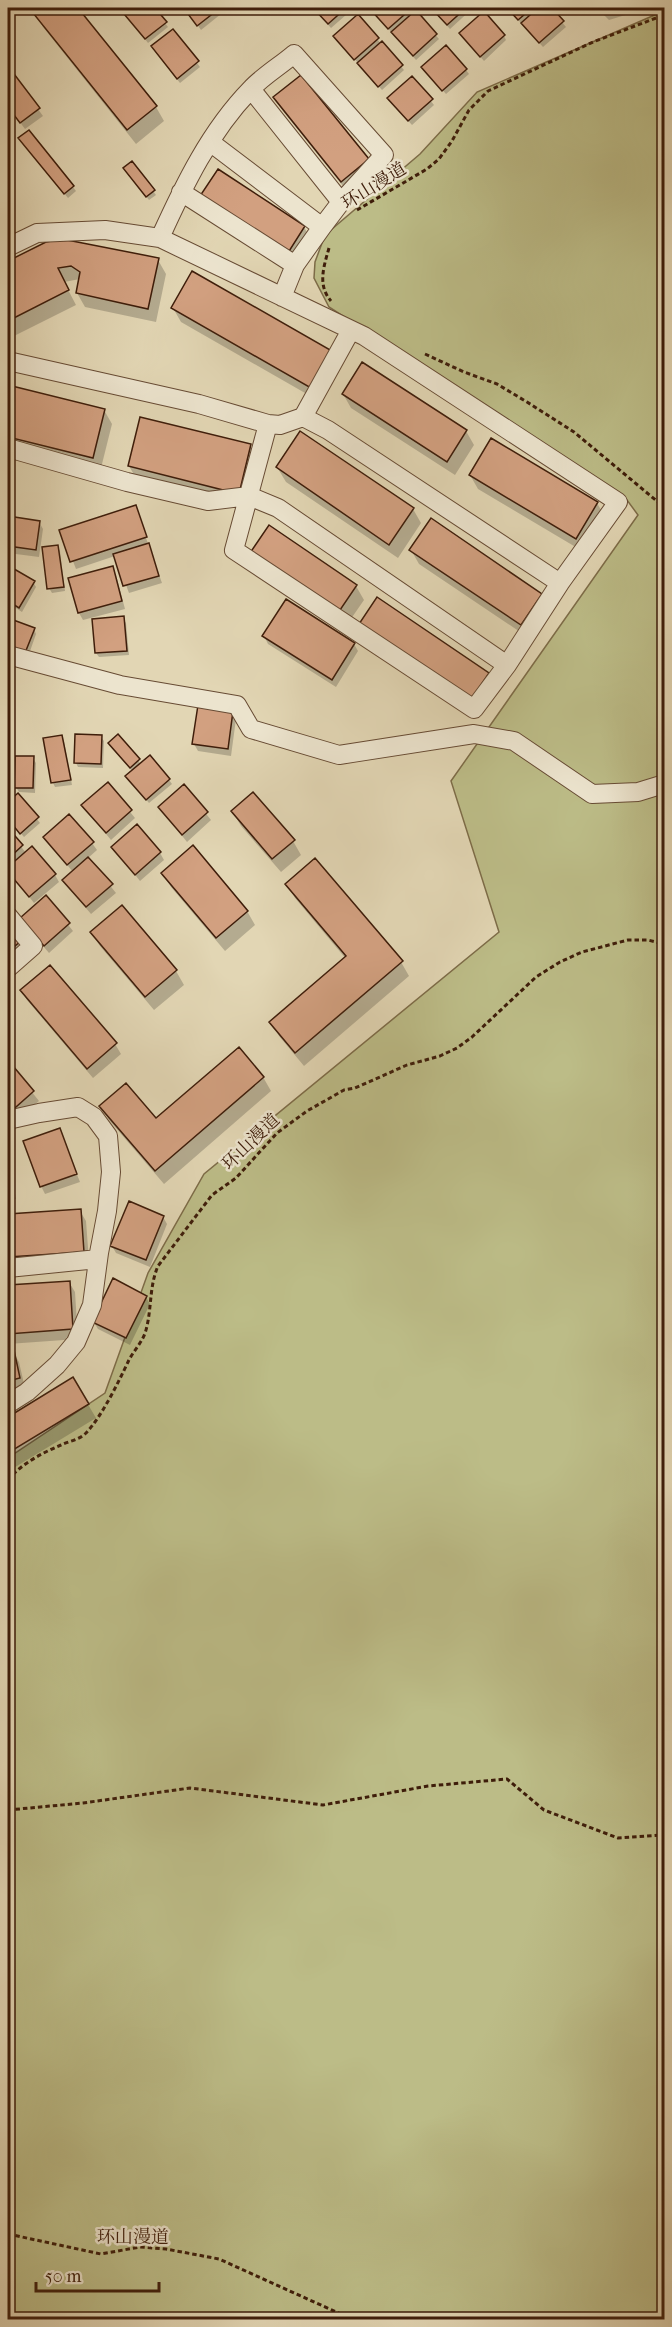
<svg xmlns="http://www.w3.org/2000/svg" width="672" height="2327" viewBox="0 0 672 2327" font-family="'IM FELL French Canon','Noto Serif SC',serif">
<rect width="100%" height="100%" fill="#e2d6b4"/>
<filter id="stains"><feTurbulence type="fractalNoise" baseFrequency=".00333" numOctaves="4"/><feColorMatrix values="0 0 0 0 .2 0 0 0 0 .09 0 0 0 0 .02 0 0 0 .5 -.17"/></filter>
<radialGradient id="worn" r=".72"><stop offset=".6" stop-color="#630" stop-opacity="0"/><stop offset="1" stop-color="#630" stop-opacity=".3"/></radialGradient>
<path fill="#bcbc87" stroke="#7d6c48" stroke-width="1.5" d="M664 11V2319L8 2320V1458L105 1393 148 1273 204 1174 499 932 451 781 638 515 627 500 329 307 314 278 315 262 325 235 420 154 477 92Z"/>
<path fill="#0003" d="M43 8H76L156 107 164 121 136 144 43 27 35 14Z
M121 8H153L168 27 148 43Z
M190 8H217L221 14 201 30 187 10Z
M313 8H354L331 28Z
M370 8H411L439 39 416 60Z
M431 8H473L450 29Z
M507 8H550L566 27 543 47Z
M597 8H644L645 9 609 20Z
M172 31 200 67 180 83 155 51Z
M504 36 506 40 484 61 464 38Z
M335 37 377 39 404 70 382 90Z
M8 68 43 116 25 129 8 106Z
M466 70 469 74 446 94 426 72Z
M412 78 434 105 412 125 392 103Z
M275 98 368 160 350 195 283 111Z
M29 132 73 187 76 191 68 198 23 143Z
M218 171 304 227 312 241 294 269Z
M127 173 153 191 156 195 149 200Z
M46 244 158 260 166 274 156 322 85 307 77 293 80 279 64 282 76 305 8 339V262Z
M173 308 331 352 319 401 181 322Z
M8 386 104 410 112 424 100 472 8 449Z
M343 394 466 431 474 445 455 475 351 408Z
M250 446 258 460 247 507 137 480 129 466Z
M277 467 413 509 421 523 398 558 286 482Z
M470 475 597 503 605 517 584 552 478 489Z
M135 507 162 583 129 593 115 556 76 569 61 531Z
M8 518 39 522 43 529 39 557 8 553Z
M57 546 60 551 65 591 52 593 49 588Z
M411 550 541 595 549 609 529 638 419 564Z
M252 553 356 586 364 600 346 626Z
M9 568 33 582 36 587 22 612 8 603V571Z
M112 568 116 575 125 609 83 620 79 613Z
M123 618 126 623 129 655 99 657 96 653Z
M8 619 34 629 36 634 28 657 8 649Z
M264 636 354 644 358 651 336 687 268 644Z
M8 702 12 721 8 722Z
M232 712 236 719 231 756 198 751 194 744Z
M62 737 64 741 72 785 55 787 53 783 45 740Z
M101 737 104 741 103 768 78 767 76 763Z
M8 745 11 749 10 794 8 793Z
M112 748 138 760 141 765 169 780 172 784 149 803 130 781 133 772Z
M33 758 36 763 35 793 19 792 16 787Z
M108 785 135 818 111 840 83 806Z
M184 786 211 820 187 842 160 808Z
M18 795 40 823 24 837 8 819V804Z
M233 812 293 841 301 855 281 872 241 826Z
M8 830 26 853 55 875 59 882 34 903 8 870Z
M45 838 92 843 97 850 88 858 116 893 91 914 68 887 64 880 73 872Z
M113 847 160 853 164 860 140 881Z
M163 873 247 911 255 925 225 951 171 887Z
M287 884 401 962 409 976 304 1066 279 1036 271 1022 346 959 295 898Z
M46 897 73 931 49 953 26 926Z
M8 925 25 948 8 963Z
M91 932 176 971 184 985 154 1010 100 946Z
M22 990 115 1044 121 1054 93 1078 27 1000Z
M8 1062 39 1101 8 1127Z
M263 1077 271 1091 164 1184 109 1120 101 1106 156 1120Z
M59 1130 80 1182 45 1194 41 1186Z
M8 1157 16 1199 8 1201Z
M80 1211 86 1221 89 1261 8 1267V1216Z
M163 1217 167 1224 150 1267 116 1253 112 1246Z
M69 1282 75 1292 78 1339 8 1344V1287Z
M146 1297 150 1304 130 1345 98 1329 93 1321Z
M13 1352 19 1362 25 1388 8 1392 11 1401H8V1353Z
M73 1379 96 1418 12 1469 8 1463V1419Z"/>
<path fill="#d2a080" stroke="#3e1d0a" stroke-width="1.5" d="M40 8H78L157 106 127 130 33 13Z
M119 8H155L167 22 145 39Z
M188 8H220L197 26 185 10Z
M313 8H346L328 24Z
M369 8H412L388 29Z
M431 8H466L447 25Z
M507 8H532L518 20Z
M538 8H552L564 21 539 43 521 23Z
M416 10 437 34 413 56 391 32Z
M484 11 505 35 480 57 459 33Z
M358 14 379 38 354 60 333 36Z
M173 29 199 61 177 79 151 46Z
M382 41 403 65 378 87 357 63Z
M446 45 467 69 442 91 421 67Z
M8 66 40 108 20 123 8 107Z
M301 75 369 159 341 182 273 97Z
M412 76 433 99 408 121 387 98Z
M29 130 74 186 64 194 18 138Z
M132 161 155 190 146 197 123 168Z
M218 169 305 226 286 256 198 199Z
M62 239 159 258 148 309 76 293 80 272 71 266 58 268 69 290 8 321V261L46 242Z
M192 271 332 351 311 388 171 308Z
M362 362 467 430 447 462 342 394Z
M8 385 105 409 93 458 8 437Z
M140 417 251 444 239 494 128 466Z
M300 431 414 508 389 545 276 467Z
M491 438 598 502 576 539 469 475Z
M136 505 147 537 70 562 59 530Z
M8 516 40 521 36 550 8 546Z
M431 518 542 594 521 625 409 550Z
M269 525 357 585 338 613 250 553Z
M149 543 159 576 123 586 113 554Z
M58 545 64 587 47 589 42 547Z
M9 566 35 581 19 608 8 601Z
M113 566 122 601 78 613 68 578Z
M377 597 489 673 471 700 359 624Z
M286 599 355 643 332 680 262 636Z
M124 616 127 651 95 653 92 619Z
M8 618 35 628 25 653 8 646Z
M198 705 233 711 228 749 192 744Z
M75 734 102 735 101 764 74 763Z
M118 734 140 759 130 768 108 743Z
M62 735 71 780 51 783 43 738Z
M150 755 170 779 146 800 125 776Z
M15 756H34L33 788H14Z
M108 782 132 810 106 833 81 805Z
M184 784 208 812 182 835 158 807Z
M253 792 295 840 272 859 231 811Z
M18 793 39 817 20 834 8 819V802Z
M69 814 94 842 67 865 43 837Z
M137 824 161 852 135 875 111 847Z
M8 828 23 845 8 859Z
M193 845 248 911 216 938 161 873Z
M32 846 56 874 29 897 8 872V867Z
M88 857 113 884 86 907 62 880Z
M315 858 403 961 295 1053 269 1022 346 956 285 884Z
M46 895 70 923 44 946 20 918Z
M122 905 177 970 145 997 90 932Z
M8 923 22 940 8 952Z
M50 965 117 1043 87 1069 20 990Z
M239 1047 264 1077 155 1171 99 1106 126 1083 156 1118Z
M8 1060 34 1091 8 1114Z
M60 1128 77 1174 40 1187 23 1141Z
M129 1201 164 1216 146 1260 110 1246Z
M81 1209 84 1252 8 1257V1214Z
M113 1278 147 1296 126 1338 92 1322Z
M70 1281 73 1329 8 1334V1285Z
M14 1350 20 1378 8 1381V1352Z
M73 1377 89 1404 8 1453V1417Z"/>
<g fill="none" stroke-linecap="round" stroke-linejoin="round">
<defs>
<path id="minor" d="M251 89 341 202
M210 142 322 227
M181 192 295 265
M160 238C184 185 210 131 251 89 263 76 280 66 294 54L384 155 341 202 322 227 295 265 282 297
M8 247 37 233 105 230 160 238 364 336 618 502 560 583 507 665 474 709 234 550 268 424
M8 361 199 404 268 424 280 425 303 417 328 430 560 583
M303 417 351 330
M8 448 127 482 208 501 249 496 278 508 507 665
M8 655 120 685 237 705 251 729 339 755 474 734 514 741 592 794 638 792 664 784
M8 916 33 946 8 968
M8 1120 39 1113 78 1107 94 1117 108 1136 111 1172 107 1211 99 1253 92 1305 76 1342 57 1365 27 1392 8 1404
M8 1268 98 1259"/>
</defs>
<use href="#minor" stroke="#674b34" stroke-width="20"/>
<path stroke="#3e1d0a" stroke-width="3" stroke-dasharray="4.5 3" stroke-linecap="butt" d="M357 210 427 169 439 159 452 141 469 110 488 91 593 42 664 15
M329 248C324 266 317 285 331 301
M425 354 464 372 497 384 527 402 574 432 664 507
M8 1480C21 1464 42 1453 61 1445 69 1441 79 1440 86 1433 102 1416 118 1383 128 1362 133 1351 143 1342 146 1330 152 1308 149 1287 158 1266L212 1195 236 1178 277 1133 307 1111 344 1090 355 1088 407 1065 440 1056 457 1048 472 1037 536 977 560 962 582 952 628 940H648L664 944
M8 1810 83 1803 190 1788 323 1805 428 1786 507 1779 544 1810 618 1838 664 1835
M8 2234 101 2254 140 2247 166 2249 219 2259 354 2320"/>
<use href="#minor" stroke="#ece4ce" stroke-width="18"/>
</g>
<g text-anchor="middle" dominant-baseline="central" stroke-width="5" stroke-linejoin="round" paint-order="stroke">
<g font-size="18" fill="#3e1d0a" stroke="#ece4ce">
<text transform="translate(374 186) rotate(-32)">环山漫道</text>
<text transform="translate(251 1142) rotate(-44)">环山漫道</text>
<text x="133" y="2237">环山漫道</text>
</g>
</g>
<rect width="672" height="2327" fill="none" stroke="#e2d6b4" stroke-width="30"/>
<rect x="9" y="9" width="654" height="2309" fill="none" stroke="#3e1d0a" stroke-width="3"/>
<rect x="15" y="15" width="642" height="2297" fill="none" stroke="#3e1d0a" stroke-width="1.5"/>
<path d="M36 2282v9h123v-9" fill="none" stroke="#3e1d0a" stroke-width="3"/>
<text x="45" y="2282" font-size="18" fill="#3e1d0a" stroke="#ece4ce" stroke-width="4.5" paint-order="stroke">50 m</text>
<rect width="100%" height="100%" filter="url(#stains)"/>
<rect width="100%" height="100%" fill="url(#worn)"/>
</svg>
